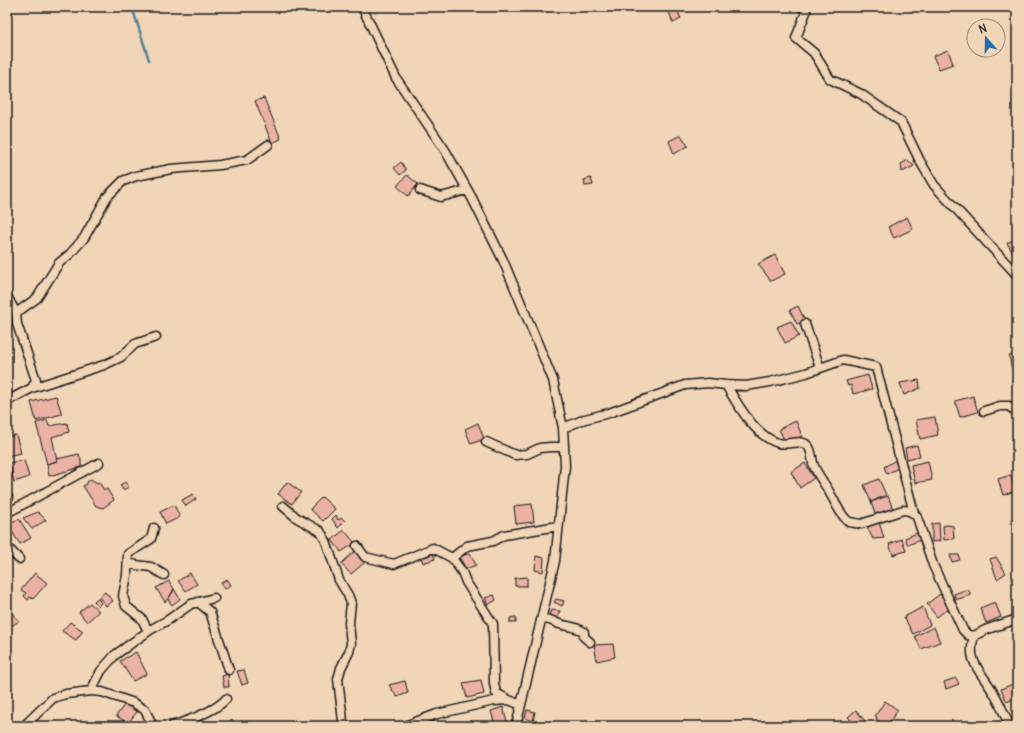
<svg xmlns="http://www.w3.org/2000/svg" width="1024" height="733" viewBox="0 0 1024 733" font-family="Delius,sans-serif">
<rect width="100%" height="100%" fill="#f0d5b7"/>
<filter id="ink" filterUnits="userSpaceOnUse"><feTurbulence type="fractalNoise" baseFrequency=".025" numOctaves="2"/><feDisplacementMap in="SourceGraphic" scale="8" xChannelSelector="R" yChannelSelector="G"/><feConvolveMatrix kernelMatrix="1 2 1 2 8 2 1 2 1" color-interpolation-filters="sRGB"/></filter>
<g filter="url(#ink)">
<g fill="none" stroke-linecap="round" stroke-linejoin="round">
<path stroke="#598493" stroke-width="2.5" d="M132 7 149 60"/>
</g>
<path fill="#ebb1a5" stroke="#1c1c1c" d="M539 7H552L553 10 542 13Z
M690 7H699L691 10Z
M677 9 681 19 673 23 669 12Z
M948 50 953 64 939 69 933 56Z
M264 98 281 139 272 143 255 101Z
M681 135 688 146 674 154 669 141Z
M908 160 914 166 902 172 901 164Z
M401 162 406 170 400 175 394 168Z
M407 175 418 184 408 196 397 186Z
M591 178 593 185 585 186 584 180Z
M907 217 913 229 894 238 888 227Z
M1017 238V260L1007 243Z
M775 255 785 274 771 281 758 264Z
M798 306 805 321 797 324 790 310Z
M10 313 13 324 7 326V314Z
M791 321 799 336 785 343 777 327Z
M1017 353V373L1013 374 1009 356Z
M868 375 872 389 853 394 851 385 848 386 846 381Z
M919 380 920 388 904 395 900 383Z
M56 396 62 414 36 421 31 402Z
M973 396 978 412 960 417 955 401Z
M935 417 938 435 920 439 916 420Z
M47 420 49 426 67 423 69 432 52 437 57 461 47 464 36 423Z
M796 421 802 436 786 444 779 429Z
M478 423 484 439 471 444 465 429Z
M16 435 21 453 7 456V437Z
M917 445 920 456 907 459 905 448Z
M79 454 81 460V467L49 476 47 464 57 461V459Z
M24 460 29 477 14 482 9 463Z
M896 460 900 467 887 474 884 467Z
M928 461 932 480 915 483 911 465Z
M805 463 814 478 800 488 791 472Z
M1011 475 1015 491 1003 495 998 479Z
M91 479 97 483 99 482 104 490 107 489 114 500 103 508 96 506 83 486 87 484V482Z
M879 479 886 495 871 502 864 485Z
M7 481 14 500 7 502Z
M125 482 129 487 123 490 120 485Z
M287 482 301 492 292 504 278 494Z
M193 494 196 499 186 506 182 500Z
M888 496 893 509 875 514 871 502Z
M322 497 335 509 323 521 310 509Z
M532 504 534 522 516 524 514 506Z
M174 505 180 517 166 524 160 512Z
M38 512 46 520 32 529 23 518Z
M336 515 338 520 342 518 345 521 338 528 332 519Z
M19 519 31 538 20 544 7 524Z
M879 522 884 538 873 539 867 527Z
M939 523 940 541 932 542V524Z
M947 525 953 526 954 539 944 540 943 526Z
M344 530 355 543 341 552 332 540Z
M917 533 920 540 908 545 905 538Z
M902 539 906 551 893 555 889 544Z
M356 550 365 562 351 574 341 564Z
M470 553 476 565 466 569 459 557Z
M433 554 435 559 423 563 421 557 425 555V557Z
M950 555H959L960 560 952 562Z
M536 556 544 558 543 572 535 570Z
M996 557 1006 573 997 579 990 559Z
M35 573 47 583 33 599 30 597 28 600 24 596 26 593 21 590Z
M190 573 197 584 186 591 178 581Z
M527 577V586H515V578Z
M227 579 231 585 225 589 221 583Z
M169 581 174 589 171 595 165 602 156 588Z
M174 589 180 599 172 605 168 600Z
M968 589 971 595 955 600 954 594Z
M105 592 113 601 106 606 99 597Z
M940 594 950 607 937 617 927 604Z
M494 595 496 600 488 605 485 598Z
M98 598 101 603 98 606 94 601Z
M556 599 564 601 562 606 554 602Z
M995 602 1001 617 986 623 980 608Z
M90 603 99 611 87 622 79 612Z
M923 607 930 625 913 634 904 617Z
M551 610 560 611 557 619 549 617Z
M10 611 19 621 7 629V613Z
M515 617H516V623H510V618Z
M70 622 83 631 76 640 62 631Z
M934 627 940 642 921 649 915 636Z
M613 644 615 657 597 661 594 645Z
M136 652 147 674 133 681 120 661Z
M244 670 248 683 242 685 237 671Z
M228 674 229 687H224L222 676Z
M956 678 959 684 946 689 944 682Z
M481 680 484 694 467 698 463 683Z
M405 681 408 693 397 697 389 685Z
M1017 682V697L1007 702 1001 689Z
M885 701 898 710 888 724 885 722 884 724 876 719 877 717 875 716Z
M125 704 137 712 128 723 116 716Z
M503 707 507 722 495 725 491 711Z
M527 710 535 712 533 721 525 718Z
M856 710 869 726H856L848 717Z"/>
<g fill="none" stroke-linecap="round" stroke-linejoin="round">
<defs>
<path id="minor" d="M362 7 396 78 445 150 472 198 503 260 553 380 563 428 565 466 555 561 516 726
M802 7 806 12 796 38 814 53 830 79 861 94 901 122 920 161 934 185 1017 275
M420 190 441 197 467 190
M7 296 16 313
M805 324 820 368
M726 385C738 405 755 436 778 443 787 446 802 438 808 446 813 452 811 459 814 466 818 476 826 485 831 495 837 505 840 515 849 522L861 524 903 510C909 510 913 512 917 517L933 565 963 630 968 635 974 636 985 630 1017 619
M32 388 104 365 121 357 135 344 156 337
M7 401 32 388 36 380 17 324 16 313 37 298 59 263 70 254 84 238 107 197 123 181 136 176 171 169 220 165 247 160 268 145
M984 411 1000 406H1009L1017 413
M563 428 585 419 609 413 685 385 708 383 726 385 746 386 770 382 806 373 843 360 876 367 914 513
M486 442 515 455 527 454 540 448 550 447H564
M283 506 297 518 320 531 326 541 339 580 348 595 351 603 349 623 351 644 349 652 341 668 338 679 343 721 345 726
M7 513 99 463
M357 546 365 557 394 564 433 548 452 558 467 546 493 541 504 535 558 526
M7 547 19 559
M452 558 462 572 466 582 493 624 494 684 496 693 509 700
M128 563 136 565 151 567 164 575
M198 602 210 612 229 670
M542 619C548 619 551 620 557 623 565 627 574 625 584 632V637L590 642
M148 631 142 619 126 606 123 596 127 575 128 554 151 539 154 528
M974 636C966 662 981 671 993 692 1000 702 1004 715 1010 726
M91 691 101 671 115 655 150 630 168 620 191 604 214 598
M24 726 53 698 66 694 91 691 102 692 134 703 145 710 153 726
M172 726C187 721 216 711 226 699
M405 726 437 714 494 701 509 700 521 705"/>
</defs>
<use href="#minor" stroke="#1c1c1c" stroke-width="11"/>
<use href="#minor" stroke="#f0d5b7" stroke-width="8"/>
</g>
</g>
<rect width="1024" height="733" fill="none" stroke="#f0d5b7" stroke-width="24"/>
<rect x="12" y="12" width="1000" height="709" fill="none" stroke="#1c1c1c" stroke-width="1.5" filter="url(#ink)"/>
<g transform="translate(986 38) rotate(340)"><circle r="19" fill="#f0d5b7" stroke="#9b8b79"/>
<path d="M0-3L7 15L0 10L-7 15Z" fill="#1f6fb2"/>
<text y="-6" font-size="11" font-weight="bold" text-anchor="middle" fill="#1c1c1c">N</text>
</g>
</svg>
